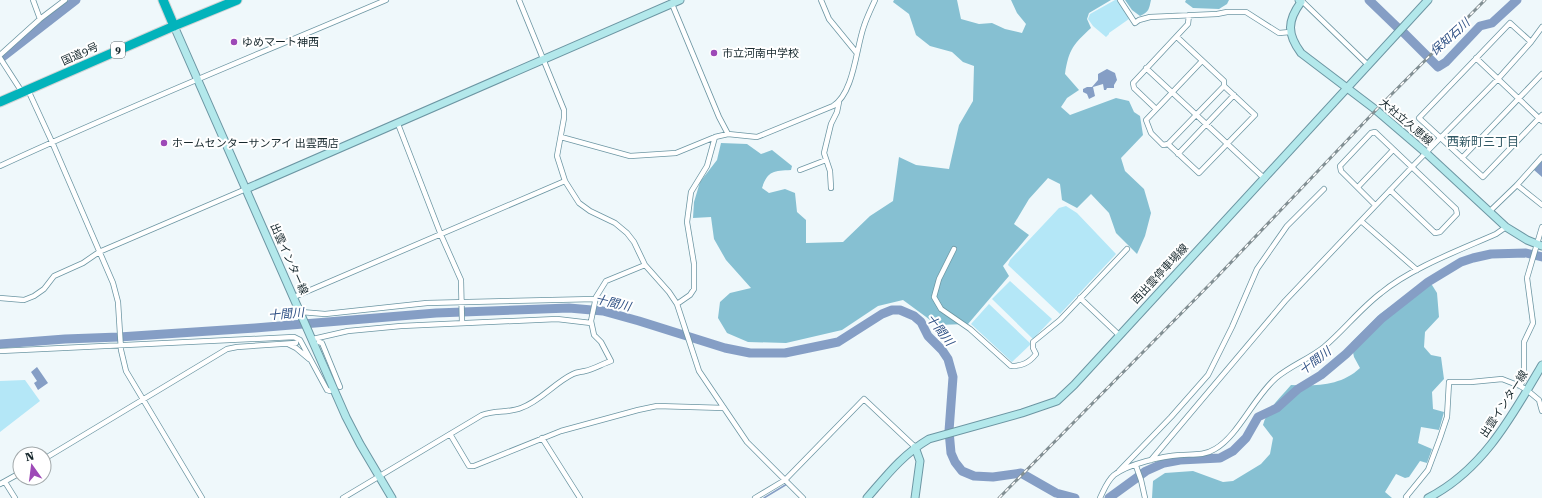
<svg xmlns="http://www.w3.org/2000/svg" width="1542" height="498" viewBox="0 0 1542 498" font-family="'Roboto Serif','Noto Sans JP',serif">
<rect width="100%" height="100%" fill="#eff8fb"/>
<path fill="#b4e7f7" d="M1115 0H1117L1129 19 1109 33V34L1106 37 1093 26 1088 19 1090 14Z
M1066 206 1077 213 1116 254 1060 314 1008 265 1010 260 1059 208Z
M1010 281 1052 319 1033 339 992 299Z
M989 304 1031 344 1012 362 971 324Z
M25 380 40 401 0 432V381Z"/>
<path fill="#86c0d2" d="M894 0H957L961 19 979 24 992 23 1005 29 1022 33 1026 24 1017 13 1011 0H1111L1089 13 1087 19 1091 28C1074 44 1069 48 1065 74L1079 90 1067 98 1061 107 1070 115 1116 98 1129 101 1134 112 1140 116 1143 135 1121 158 1125 171 1144 189 1151 213 1145 236 1137 254 1116 233 1109 213 1091 194 1077 208 1062 200 1060 184 1048 178 1029 199 1014 224 1029 235 1003 266 1009 276 968 324 937 325 903 300 878 306 842 330 786 343 748 342 727 333 718 318 720 302 730 293 751 288 726 260 714 239 711 217 693 218 694 202 700 182 717 160 721 143 747 144 761 154 772 150 792 166 791 170C774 171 768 170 762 188L769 193 785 189 795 193 797 212 806 220V243L843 242 870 216 893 201 899 157 916 165 949 169 959 125 973 101 974 66 963 62 952 52 930 46 916 35 909 14 893 2Z
M1125 0H1151C1149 9 1149 12 1140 16L1132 10Z
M1186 0H1229L1227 4 1219 9 1193 8 1185 2Z
M1423 283 1432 285 1437 293 1439 317 1425 332 1424 347 1431 355 1441 357 1444 379 1432 392 1433 409 1444 412 1439 430 1421 427 1418 443 1432 449 1427 463 1420 461 1409 477 1405 478 1396 474 1385 492 1392 498H1152L1153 481 1165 473 1193 471 1223 482 1233 481 1261 464 1270 454 1273 438 1263 425C1267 409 1281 397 1291 385 1316 386 1341 386 1360 368L1354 357 1351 343 1380 314Z"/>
<path fill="#859ec5" d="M1107 69 1115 73 1117 80 1114 85V88H1107L1106 90H1104L1103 84 1093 87 1095 96 1089 99 1087 94 1083 92V89L1087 87H1092L1098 80V74Z
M1542 161V177L1534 170Z
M37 367 48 383 38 390 34 383 37 381 31 372Z"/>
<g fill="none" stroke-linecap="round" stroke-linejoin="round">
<path stroke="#859ec5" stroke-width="1.5" d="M764 498 787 484"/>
<path stroke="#859ec5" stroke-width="9" d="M1369 0 1398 28
M1403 32 1438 67 1446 62 1480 26 1492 23 1517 0
M0 59 76 0
M0 344 65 339 119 337 255 328 436 313 569 308 603 311 639 321 725 348 750 353H785L838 342 882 314 892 310H900L914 316 921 322 928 336 942 350 948 359 953 377 949 431 951 453 955 462 962 471 974 476 993 477 1021 473 1056 493 1075 498
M1109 498 1146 471 1164 463 1180 460 1220 458 1233 451 1246 438 1258 417 1277 408 1298 389 1321 375 1346 354 1381 319 1428 282 1461 262 1473 258 1491 254 1526 253 1542 257"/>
<defs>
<path id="street" d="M33 0 40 19
M519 0 564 110V118L557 156 565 181 579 203 590 211 615 223 627 233 634 242 645 265 669 292 677 304 699 371 747 442 803 498
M821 0 829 19 856 52
M1120 0 1135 23 1139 20 1150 17 1217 14 1227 12H1246L1279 33 1290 32
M1302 1 1368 65
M672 4 719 117 728 134
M1177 37 1224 81V86L1255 115 1199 173 1168 144 1163 145 1151 133 1146 120 1202 61
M1531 42 1510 23 1419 118 1483 177 1542 115
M0 55 40 19 65 0
M0 58 22 92
M1476 58 1542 121
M1146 68 1265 179
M28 90 52 142 113 283 118 302 121 350 126 371 202 498
M1156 109 1134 88 1133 83 1188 24 1189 15
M398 124 441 235 461 280 462 323
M561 137 630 156 676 153 715 137 728 134 757 137 833 106C854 93 856 48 864 26 867 17 871 9 875 0
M1168 144 1224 86
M1178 154 1234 95
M1462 158 1542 74
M0 166C127 107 257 55 386 0
M800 170 826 160
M1517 185 1542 205
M1358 187 1393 150
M831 188 830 171 824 153 831 124 837 112 839 102
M1375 205 1341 171 1340 166 1371 133 1375 132 1456 209 1457 214 1440 232 1435 233 1390 190
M1489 212 1517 185 1542 157
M1361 221 1417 270
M954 249 939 279 934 297 941 309 970 329 1011 366C1022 366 1029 363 1036 354L1033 348V342L1060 320 1127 249
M294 297 565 181
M0 298 24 300 34 296 44 289 54 276 83 263 99 252 246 189
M1080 298 1119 335
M677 304 690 295 694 289V264L687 222 691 192 707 166 715 137
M301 312 325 314 427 303 595 299
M313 339 348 331 401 326 557 319 591 323
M319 342 322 343 340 387
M288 344 296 348 309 359
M0 351 294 337 300 340 327 390 330 391
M1520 386 1524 379V342L1533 323 1527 278 1542 227
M450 434 469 466H474L561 431 638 410 657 406 724 408
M542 438 580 498
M44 459 227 349 237 347 296 343
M1151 460 1285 301 1412 167 1498 79 1531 42 1542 27
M1136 466 1141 480 1145 498
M1119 471 1171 417 1208 375 1232 327 1257 269 1287 226 1324 189
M5 482 15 498
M0 484 20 473
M343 498 482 415C495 410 509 413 521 408 541 401 554 383 573 374 577 372 581 372 585 371 594 369 602 364 611 361L601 342 594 335 591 321 596 297 606 281 645 265
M755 498 785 480 864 399 915 447
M1100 498C1104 490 1107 481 1114 475 1128 464 1163 456 1180 455 1192 454 1204 456 1215 449 1238 436 1254 397 1276 378 1290 366 1309 359 1324 347 1344 330 1360 309 1381 293 1411 268 1460 250 1496 234L1506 227
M1407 498 1406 497 1428 470 1440 438 1447 417 1449 382H1471L1502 379 1520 386 1527 390 1539 400 1542 411"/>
<path id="secondary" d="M1299 0 1301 2C1287 21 1287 34 1301 53L1376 110 1425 152 1506 227 1527 240 1542 246
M174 26 346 417 360 444 392 498
M246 189 680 0
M915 447 920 461 915 498
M867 498C887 475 902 455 929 439L1022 413 1057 401 1074 385 1428 0
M1428 498C1483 470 1512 416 1542 365"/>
<path id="highway" d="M163 0 174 26
M0 102 174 26 237 0"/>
</defs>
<use href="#street" stroke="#6c96a3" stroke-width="6"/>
<use href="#secondary" stroke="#6c96a3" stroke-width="9"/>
<use href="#highway" stroke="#d1d4d5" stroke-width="11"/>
<use href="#street" stroke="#fff" stroke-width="4.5"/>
<use href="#secondary" stroke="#b3e8eb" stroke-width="7"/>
<use href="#highway" stroke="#02b3bb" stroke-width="9"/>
<defs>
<path id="rail" d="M999 498 1217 277 1376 110 1485 0"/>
</defs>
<use href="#rail" stroke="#828f93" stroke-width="3"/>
<use href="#rail" stroke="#fff" stroke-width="1.5" stroke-dasharray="4.5" stroke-linecap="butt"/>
</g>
<g fill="#9d49b7" stroke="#fff" stroke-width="1.5">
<circle cx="234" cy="42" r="4"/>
<circle cx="714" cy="53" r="4"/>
<circle cx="164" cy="143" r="4"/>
</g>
<g text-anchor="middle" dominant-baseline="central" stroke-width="4" stroke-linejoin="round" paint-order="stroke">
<rect fill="#fff" stroke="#5d686c" stroke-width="1" x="111" y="42" width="14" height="16" rx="3"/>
<g font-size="10" font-weight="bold" fill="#17282d">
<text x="118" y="50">9</text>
</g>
<g font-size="11" fill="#17282d" stroke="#fff" text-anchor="start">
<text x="242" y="42">ゆめマート神西</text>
<text x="722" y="53">市立河南中学校</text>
<text x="172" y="143">ホームセンターサンアイ 出雲西店</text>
</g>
<g font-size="11" fill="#17282d" stroke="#fff">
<text transform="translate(80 54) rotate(-24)">国道9号</text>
<text transform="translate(1406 122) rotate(40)">大社立久恵線</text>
<text transform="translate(289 259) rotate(66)">出雲インター線</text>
<text transform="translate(1160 274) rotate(-47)">西出雲停車場線</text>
<text transform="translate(1504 404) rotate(-57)">出雲インター線</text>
</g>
<g font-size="12" font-style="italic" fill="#2f5185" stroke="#fff">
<text transform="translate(1450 37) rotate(-42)">保知石川</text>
<text transform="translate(613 303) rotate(13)">十間川</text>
<text transform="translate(286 314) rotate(-5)">十間川</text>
<text transform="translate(940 330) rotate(52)">十間川</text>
<text transform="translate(1315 361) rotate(-38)">十間川</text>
</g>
<g font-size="12" fill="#315965" stroke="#fff">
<text x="1483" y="142">西新町三丁目</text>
</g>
</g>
<g transform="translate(32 466) rotate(346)"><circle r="19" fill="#ffffff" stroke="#a2a9ab"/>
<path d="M0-3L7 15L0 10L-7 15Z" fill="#9d49b7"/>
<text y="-6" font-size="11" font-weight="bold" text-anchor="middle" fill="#17282d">N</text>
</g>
</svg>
